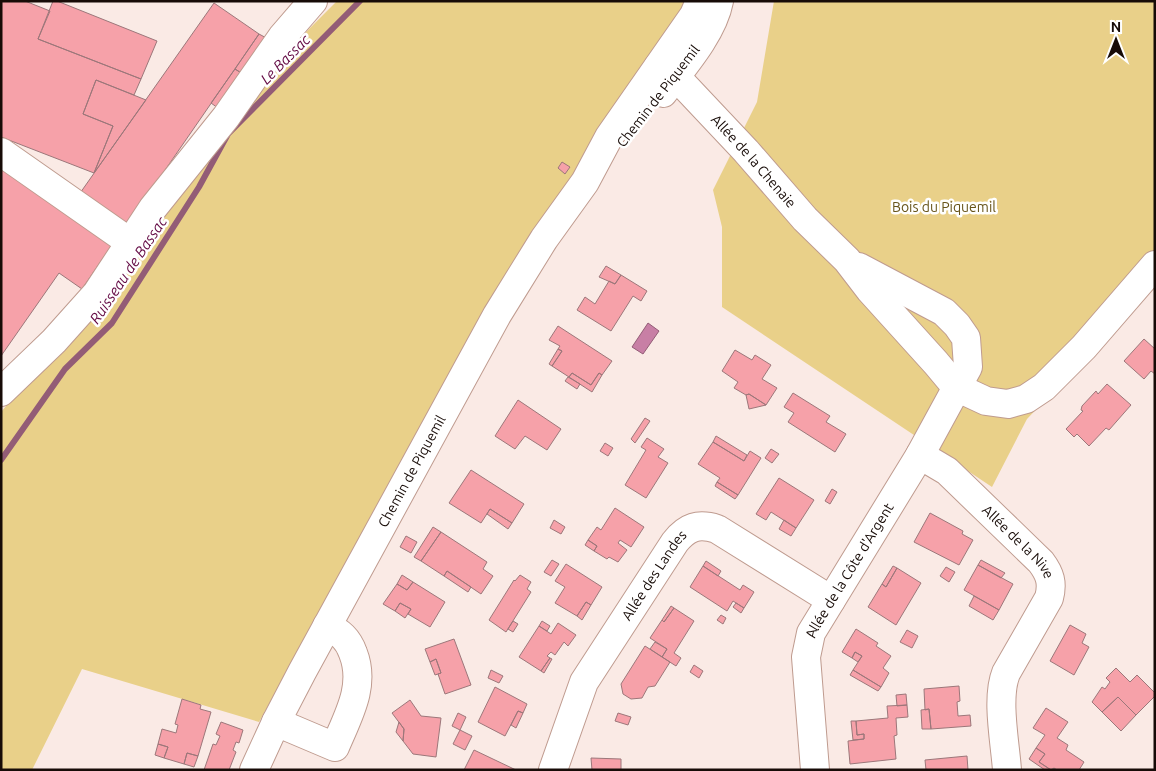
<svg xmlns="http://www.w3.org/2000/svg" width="1156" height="771" viewBox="0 0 1156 771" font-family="Ubuntu,sans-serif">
<rect width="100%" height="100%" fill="#faeae5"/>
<path fill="#e9d089" d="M337 1H688L520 257 259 722 82 669 32 770H1V412L12 399 114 292 159 217 301 37Z
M774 1H1155V285L1027 419 992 487 722 307V227L713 190 757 102Z"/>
<path fill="#c87fa5" stroke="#935c76" d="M648 323 659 331 643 354 632 347Z"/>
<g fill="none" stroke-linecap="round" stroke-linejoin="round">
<path stroke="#935c76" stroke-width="6" d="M1 460 65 369 112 323 199 187 228 134 360 1"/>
</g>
<path fill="#f6a1a9" stroke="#9c777a" d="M1 1H25L50 11 38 39 141 79 134 95 96 80 83 114 113 126 94 173 1 137Z
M53 1H57L157 41 141 79 38 39Z
M214 3 259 34 125 228 78 196Z
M259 34 270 40 246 76 235 69Z
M235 69 246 76 222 111 211 103Z
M96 80 146 100 94 173 113 126 83 114Z
M1 161 116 239 82 289 59 273 1 356Z
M562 162 570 167 565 174 558 168Z
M606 266 621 275 615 284 599 277Z
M621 275 647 291 641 301 633 296 611 331 577 310 585 297 595 304 609 281 615 284Z
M558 326 612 361 602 375 599 373 591 385 572 373 569 377 552 366 562 351 558 349 560 346 549 340Z
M1144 339 1155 349V374L1151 371 1144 379 1124 361Z
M558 349 562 351 552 366 549 364Z
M735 350 752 360 755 355 771 365 762 379 777 388 766 405 749 394 746 395 734 388 738 382 722 371Z
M572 373 591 385 599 373 602 375 592 392 569 377Z
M568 377 580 384 577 389 565 381Z
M1107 384 1131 405 1109 430 1106 428 1089 446 1077 434 1074 437 1066 429 1083 411 1081 410 1082 406 1096 391 1098 394Z
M793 393 830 416 826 422 846 434 835 452 788 422 794 413 784 407Z
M749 394 766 405 749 409 746 395Z
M518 400 561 429 547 450 525 436 515 449 495 436Z
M645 418 650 421 635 443 631 439Z
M716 436 747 455 744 461 713 442Z
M647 438 664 449 658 457 668 463 646 498 625 485 646 450 641 447Z
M713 442 744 461 750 451 761 458 738 495 717 482 720 478 698 464Z
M605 443 613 448 608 456 600 451Z
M771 449 779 454 772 463 765 458Z
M471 470 524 504 512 523 490 509 481 523 449 503Z
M779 478 814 500 796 528 771 512 766 520 756 514Z
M717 482 738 495 735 499 715 486Z
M832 489 837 492 830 504 825 501Z
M615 508 644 527 631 547 620 540 618 543 627 550 618 562 609 557 607 559 594 551 597 546 588 540 597 527 601 530Z
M490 509 512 523 508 529 487 514Z
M930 513 963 531 962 534 973 540 959 565 914 542Z
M554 520 565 527 561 534 550 528Z
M784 520 796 528 791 536 779 529Z
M433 527 441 532 421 561 414 557Z
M441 532 487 562 483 569 493 576 481 594 447 571 444 576 421 561Z
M406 536 417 542 411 553 400 547Z
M588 540 597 546 594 551 585 545Z
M552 560 559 564 551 576 544 572Z
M981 560 1005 573 1001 578 978 565Z
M706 561 721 571 718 576 703 566Z
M566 564 602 587 591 605 586 602 577 616 555 603 565 587 555 581Z
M978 565 1013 584 999 610 964 590Z
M703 566 740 590 743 585 754 592 744 608 733 601 727 611 690 587Z
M893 566 897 568 886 587 882 584Z
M946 567 955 572 949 582 940 576Z
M897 568 921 583 896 625 868 607 882 584 886 587Z
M447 571 471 587 468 592 444 576Z
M402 575 413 582 407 590 397 584Z
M520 575 531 582 527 589 531 592 506 632 489 620 514 580 515 581Z
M413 582 445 602 430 627 408 614 411 609 400 603 395 611 383 604 397 584 407 590Z
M974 596 999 610 993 620 969 606Z
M586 602 591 605 582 620 577 616Z
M400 603 411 609 405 618 395 611Z
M736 603 744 608 741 613 733 607Z
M671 606 674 608 664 622 662 620Z
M674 608 694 621 674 653 681 658 676 666 662 657 667 649 650 638 662 620 664 622Z
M721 615 726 618 723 624 717 620Z
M513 621 518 624 513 632 508 629Z
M542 621 550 626 547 631 539 626Z
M558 623 576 635 568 646 564 642 555 655 551 652 547 656 550 658 541 671 519 657 539 626 551 634Z
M1070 625 1086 634 1082 643 1089 647 1074 675 1050 661Z
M856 629 878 643 876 646 891 656 883 668 889 673 881 687 853 670 862 656 855 652 852 658 842 652Z
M907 630 918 636 912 648 900 642Z
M454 639 471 685 445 694 438 674 441 673 436 659 430 662 425 649Z
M655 642 667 649 662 657 650 649Z
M645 646 670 662 655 686 648 687 642 698 631 699 623 694 621 684Z
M855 652 862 656 858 662 852 658Z
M550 658 552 659 544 673 541 671Z
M436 659 441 673 435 675 430 662Z
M694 665 703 671 699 678 690 672Z
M1116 668 1130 682 1137 675 1155 693V696L1136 715 1118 697 1102 712 1092 702 1102 687 1105 689 1110 682 1106 678Z
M491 670 503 676 499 683 488 678Z
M853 670 881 687 878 691 850 675Z
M959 686 960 701 957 702 958 716 970 715 971 726 931 729 929 709 925 710 924 689Z
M495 687 527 704 523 713 518 711 505 736 478 722Z
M906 694 907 705 897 706 896 695Z
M1118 697 1136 715 1121 731 1102 712Z
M182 699 201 705 200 709 211 712 198 756 187 753 184 764 164 758 168 747 158 744 162 729 176 733 178 725 175 724Z
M410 700 421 716 441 718 436 757 413 754 403 741 404 729 392 713Z
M907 705 908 717 896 718 897 735 894 736 896 759 850 764 848 741 864 739V734L857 735 856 721 888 718 887 706Z
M1046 708 1068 722 1057 738 1068 745 1066 750 1084 762 1079 770H1057L1054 768 1051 770 1039 762 1045 754 1036 748 1045 735 1033 728Z
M929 709 931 729H922L921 710Z
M518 711 523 713 516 728 511 725Z
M458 713 466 717 460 730 452 726Z
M618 713 631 717 628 725 615 721Z
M851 721H856L857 735 864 734V739L853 740Z
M221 722 243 730 239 743 236 742 233 750 236 752 229 770H204L213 744 216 745 220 736 216 734Z
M399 722 404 729 403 741 396 732Z
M460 730 472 736 465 750 453 744Z
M158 744 168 747 164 758 155 755Z
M1036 748 1045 754 1039 762 1051 770H1045L1029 759Z
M474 750 516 770H464Z
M187 753 198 756 194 767 184 764Z
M967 756 968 770H926L925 760Z
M591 758 621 759V770H592Z"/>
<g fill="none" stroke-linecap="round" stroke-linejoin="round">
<defs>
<g id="minor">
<path id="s1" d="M658 67 680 81 746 151 805 219 847 260 870 290 936 363 956 387 986 401 1008 404 1026 399 1044 387 1084 347 1155 265"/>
<path d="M663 93C683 67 713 33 719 1"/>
<path d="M1 152 131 243"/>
<path d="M1 392 54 341 97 293 153 208 226 117 282 37 313 1"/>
<path id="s2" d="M920 455 947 471 1041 562C1050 574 1053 583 1049 598L1006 673C996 698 1005 742 1007 770"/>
<path d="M276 722 335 747C348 716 366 686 353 653 348 639 340 632 327 626"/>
<path id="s3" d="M254 770 276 722 302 672 497 315 544 239 585 182 609 137 694 15 700 1"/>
<path id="s4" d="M553 770 584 682 675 542C687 527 698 523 717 529L831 600"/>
<path id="s5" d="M815 770 806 657 811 633 920 455 968 367 966 338 957 325 944 312 859 267"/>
</g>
</defs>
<use href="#minor" stroke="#bf9b8f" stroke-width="30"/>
<use href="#minor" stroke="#fff" stroke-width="28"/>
</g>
<g text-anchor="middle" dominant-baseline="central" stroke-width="5" stroke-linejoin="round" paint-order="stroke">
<g font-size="14" fill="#170b07" stroke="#fff">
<text transform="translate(658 96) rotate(-52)">Chemin de Piquemil</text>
<text stroke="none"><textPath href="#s1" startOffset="135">Allée de la Chenaie</textPath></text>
<text stroke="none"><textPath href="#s3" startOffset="338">Chemin de Piquemil</textPath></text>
<text stroke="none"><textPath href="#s2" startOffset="132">Allée de la Nive</textPath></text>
<text stroke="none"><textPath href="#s5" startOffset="211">Allée de la Côte d'Argent</textPath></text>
<text stroke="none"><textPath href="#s4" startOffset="221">Allée des Landes</textPath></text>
</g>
<g font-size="14" fill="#67541a" stroke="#fff">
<text x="944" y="207">Bois du Piquemil</text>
</g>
<g font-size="15" font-style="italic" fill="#630943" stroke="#fff">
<text transform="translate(285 59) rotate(-45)">Le Bassac</text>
<text transform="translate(128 270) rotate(-56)">Ruisseau de Bassac</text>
</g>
</g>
<rect width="1156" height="771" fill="none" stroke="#170b07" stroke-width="5"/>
<g transform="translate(1116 40)" stroke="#ffffff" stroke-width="4" paint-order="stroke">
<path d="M0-4L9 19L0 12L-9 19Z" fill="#170b07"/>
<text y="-8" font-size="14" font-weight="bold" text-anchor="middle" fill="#170b07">N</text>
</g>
</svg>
